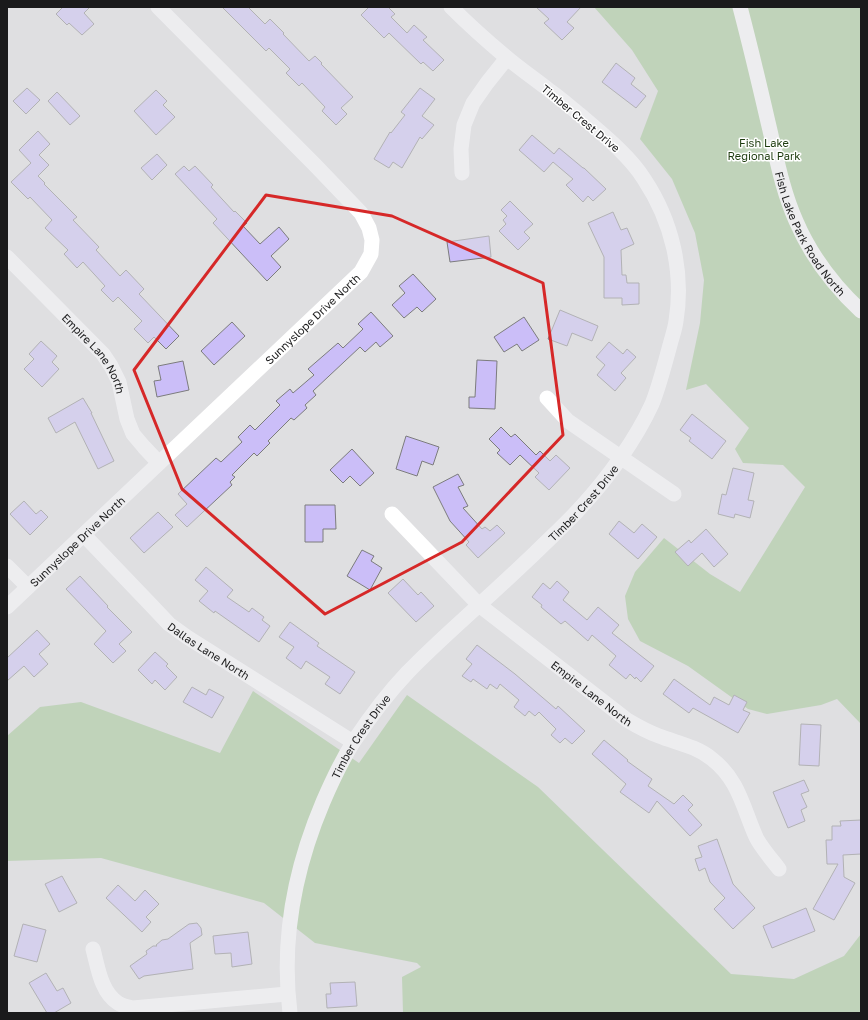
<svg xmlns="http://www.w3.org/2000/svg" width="868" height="1020" viewBox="0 0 868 1020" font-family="'Golos Text',sans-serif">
<rect width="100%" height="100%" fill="#dfdfe1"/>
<path fill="#9cc58b" d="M594 7H861V724L837 699 821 705 767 714 748 709 688 666 640 641 628 619 625 596 635 572 664 538 710 574 740 592 805 487 783 465 743 463 735 449 749 428 706 384 686 390 700 323 704 280 695 233 672 179 640 139 658 91 632 50Z
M253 691 359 763 407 695 538 787 731 974 794 979 844 956 861 934V1013H403L402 977 421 967 417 963 315 943 264 903 101 858 7 861V736L40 707 81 702 220 753Z"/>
<path fill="#cbbef8" stroke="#7c7c7d" d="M63 7H90L84 13 94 24 82 35 69 23 67 25 56 14Z
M222 7H248L265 24 270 19 284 33 283 34 309 61 315 56 322 63 321 64 353 97 341 108 347 114 336 125 322 111 325 107 302 83 299 86 286 73 290 69 269 48 266 51Z
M369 7H388L395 14 391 17 407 33 414 25 427 37 423 40 444 60 433 71 423 62 421 64 389 33 384 38 361 15Z
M536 7H581L567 22 574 28 562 40 544 23 549 19Z
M616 63 635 78 631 84 646 96 636 108 602 82Z
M27 88 40 100 26 114 13 101Z
M420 88 435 99 422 116 434 125 422 139 420 137 402 168 393 162 389 168 374 159 390 132 391 133 405 115 401 112Z
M156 90 167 101 163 105 175 117 156 135 134 111Z
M57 92 80 116 70 125 48 101Z
M38 131 50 144 39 155 49 165 38 176 45 183 44 184 77 217 73 220 99 247 96 250 120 276 126 270 144 289 139 294 179 336 166 349 154 337 148 343 134 329 142 321 118 297 113 302 101 290 105 286 83 262 77 268 64 254 68 250 45 228 52 220 30 197 28 199 11 182 31 163 19 150Z
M532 135 554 154 559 148 583 168H584L606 189 593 201 588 196 583 202 566 185 573 179 553 162 544 172 519 150Z
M157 154 167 165 152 180 141 168Z
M184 166 189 171 195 166 213 185 211 187 234 212 235 211 247 223 243 226 260 244 279 227 289 239 271 256 281 267 267 281 213 223 217 219 175 174Z
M510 201 533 224 524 232 530 238 518 250 499 231 506 224 503 220 507 216 501 210Z
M613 212 621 230 627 228 634 244 621 250 622 275H626L627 283H639V304L622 305V298H604V257L588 223Z
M489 236 491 257 450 262 447 242Z
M413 274 436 299 422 312 417 307 404 318 392 305 405 293 399 286Z
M560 310 598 326 592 341 572 333 567 346 548 339Z
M371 312 393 336 380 347 376 342 365 352 360 347 313 391 316 395 305 405 307 408 294 420 291 418 268 441 270 443 257 456 254 453 232 475 235 477 230 482 232 485 187 527 175 515 187 504 178 494 216 458 221 462 242 442 238 437 250 425 255 430 280 405 276 401 290 389 293 393 314 375 308 369 338 343 343 348 363 329 358 324Z
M524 317 539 340 522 351 517 344 504 352 494 337Z
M232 322 245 336 214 365 201 351Z
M41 341 57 356 52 362 59 369 42 387 24 369 34 359 29 354Z
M609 342 623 354 627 349 636 357 621 373 626 378 615 391 597 375 605 365 596 357Z
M477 360 497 361 495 409 469 408V397H475Z
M183 361 189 390 157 397 154 381 161 380 158 366Z
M83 398 92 413H91L114 461 98 469 75 422 56 433 48 418Z
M692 414 726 441 712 459 689 441 691 438 680 430Z
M501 427 511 437 515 434 536 455 540 451 550 461 556 455 570 468 549 490 535 477 539 473 520 455 510 465 497 453 500 450 489 439Z
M406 436 439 447 433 465 422 461 417 476 396 469Z
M352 449 374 473 360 486 350 476 343 483 330 470Z
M733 468 754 473 748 500 754 501 750 518 735 514 734 518 718 514 722 494 726 495Z
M458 474 464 485 458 487 468 506 463 508 482 529 485 527 490 531 497 525 505 533 478 558 466 545 469 542 450 521 433 487Z
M24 501 36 514 41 510 48 517 30 535 10 514Z
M305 505H335L336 529H323V542H305Z
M158 512 173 527 144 553 130 538Z
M619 521 634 533 642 524 657 537 638 559 609 534Z
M706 529 728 554 714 567 702 553 688 566 675 552 689 540 691 543Z
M362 550 374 556 371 561 382 568 370 590 347 576Z
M206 567 233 590 227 597 249 612 252 608 264 617 262 620 270 626 259 642 215 611 214 613 199 601 208 591 195 580Z
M80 576 108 606 107 607 132 632 119 644 126 651 113 663 94 644 106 631 66 589Z
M403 579 418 595 421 592 434 606 416 622 388 593Z
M557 581 569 592 563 600 587 620 598 607 619 625 612 633 654 666 641 682 636 677 635 679 630 674 626 679 609 665 616 656 592 635 588 641 565 621 561 624 541 607 542 605 532 597 543 583 550 589Z
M290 622 319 643 317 646 355 672 340 694 325 684 330 677 306 661 301 669 286 658 294 647 279 637Z
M37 630 50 644 39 654 48 664 34 677 24 666 7 681V658Z
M477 645 515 674 556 709 558 706 585 731 572 744 565 738 560 743 551 735 556 729 539 712 535 716 529 711 525 716 514 707 519 700 500 684 497 689 490 684 487 689 473 679 471 682 462 676 472 664 466 659Z
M155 652 168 664 166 666 177 677 165 690 155 680 152 684 138 670Z
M674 679 710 705 714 697 729 705 734 695 747 702 743 710 750 713 738 733 693 708 689 713 663 694Z
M192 687 206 695 209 689 224 697 212 718 183 702Z
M801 724 821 725 819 766 799 765Z
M604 740 628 760 627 761 652 779 648 786 674 804 683 795 693 805 688 810 702 825 690 836 657 801 649 813 620 792 626 784 592 754Z
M804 780 809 791 801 794 807 807 801 810 805 821 788 828 773 792Z
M861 820V854L843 855 844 877 855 883 834 920 813 909 838 864H827L826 840H832V826H841L840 821Z
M717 839 733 884 755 908 733 929 714 909 725 898 710 882 705 868 699 871 695 859 702 857 698 846Z
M62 876 77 903 59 912 45 884Z
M118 885 135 901 145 890 159 904 146 917 151 922 142 932 106 898Z
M806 908 815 931 772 948 763 926Z
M197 923 201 928 202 935 190 943 193 969 144 976 139 979 130 966 147 954 146 951 153 946H157L156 945 162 940 168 939 189 924Z
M23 924 46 930 37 962 14 956Z
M248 932 252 964 232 967 231 953 215 954 213 936Z
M46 973 57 991 63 988 71 1003 54 1013H47L29 983Z
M355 982 357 1006 327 1008 326 994H331L330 983Z"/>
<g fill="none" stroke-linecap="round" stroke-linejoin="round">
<g stroke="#fff" stroke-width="15">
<path id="s1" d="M740 7C750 45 759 83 768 122 776 155 782 190 796 221 811 256 833 285 861 311"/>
<path d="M462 173 461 149 464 125 473 103 487 83 507 58"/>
<path id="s2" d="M7 257 103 354 111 366 119 382 127 419 133 434 144 447 159 463"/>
<path d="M547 398 568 421 674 494"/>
<path id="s3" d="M392 514 479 605 627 720C637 726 648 732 659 736 677 743 696 746 712 759 739 780 743 808 756 837 760 846 773 861 779 869"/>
<path id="s4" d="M84 535 152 606 169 624 187 637 353 742"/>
<path d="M7 566 28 587"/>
<path id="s5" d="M7 607 361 272 371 254 372 240 369 228 361 213 316 166 158 7"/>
<path d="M93 949C98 968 101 992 118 1003 122 1006 128 1007 133 1008L287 994"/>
<path id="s6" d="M290 1013C281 941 295 868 323 802 332 781 342 760 354 741 370 717 388 693 407 673 430 649 455 627 479 605 498 588 516 571 534 554 550 538 567 523 582 506 608 478 636 439 652 404 659 387 665 363 670 345 672 337 675 329 676 321 684 272 672 221 644 179 629 155 601 133 579 114 569 106 560 98 550 91 535 79 520 69 506 57 487 41 468 24 451 7"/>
</g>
</g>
<path d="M0 0H868V1020H0ZM266 195 392 216 543 283 563 435 462 542 325 614 182 489 134 370Z" fill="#dfdfe1" fill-opacity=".55" fill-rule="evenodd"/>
<path fill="none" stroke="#d62828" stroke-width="3" stroke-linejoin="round" d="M266 195 392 216 543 283 563 435 462 542 325 614 182 489 134 370Z"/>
<g text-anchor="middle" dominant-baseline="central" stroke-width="3" stroke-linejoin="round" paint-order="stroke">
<g font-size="11" fill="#1a1a1b" stroke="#fff">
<text transform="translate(581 118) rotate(40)">Timber Crest Drive</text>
<text stroke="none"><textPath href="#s1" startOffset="239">Fish Lake Park Road North</textPath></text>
<text stroke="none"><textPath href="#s5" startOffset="420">Sunnyslope Drive North</textPath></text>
<text stroke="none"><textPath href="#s2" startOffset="131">Empire Lane North</textPath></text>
<text stroke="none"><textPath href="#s6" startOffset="616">Timber Crest Drive</textPath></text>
<text stroke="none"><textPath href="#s5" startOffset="96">Sunnyslope Drive North</textPath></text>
<text stroke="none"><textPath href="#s4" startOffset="171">Dallas Lane North</textPath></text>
<text stroke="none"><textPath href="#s3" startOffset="269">Empire Lane North</textPath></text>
<text stroke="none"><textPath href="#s6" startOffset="292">Timber Crest Drive</textPath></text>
</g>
<g font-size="11" fill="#1d3b0e" stroke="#fff">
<text x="764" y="142">Fish Lake<tspan x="764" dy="13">Regional Park</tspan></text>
</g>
</g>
<rect width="868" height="1020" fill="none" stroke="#1a1a1b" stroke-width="16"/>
</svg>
